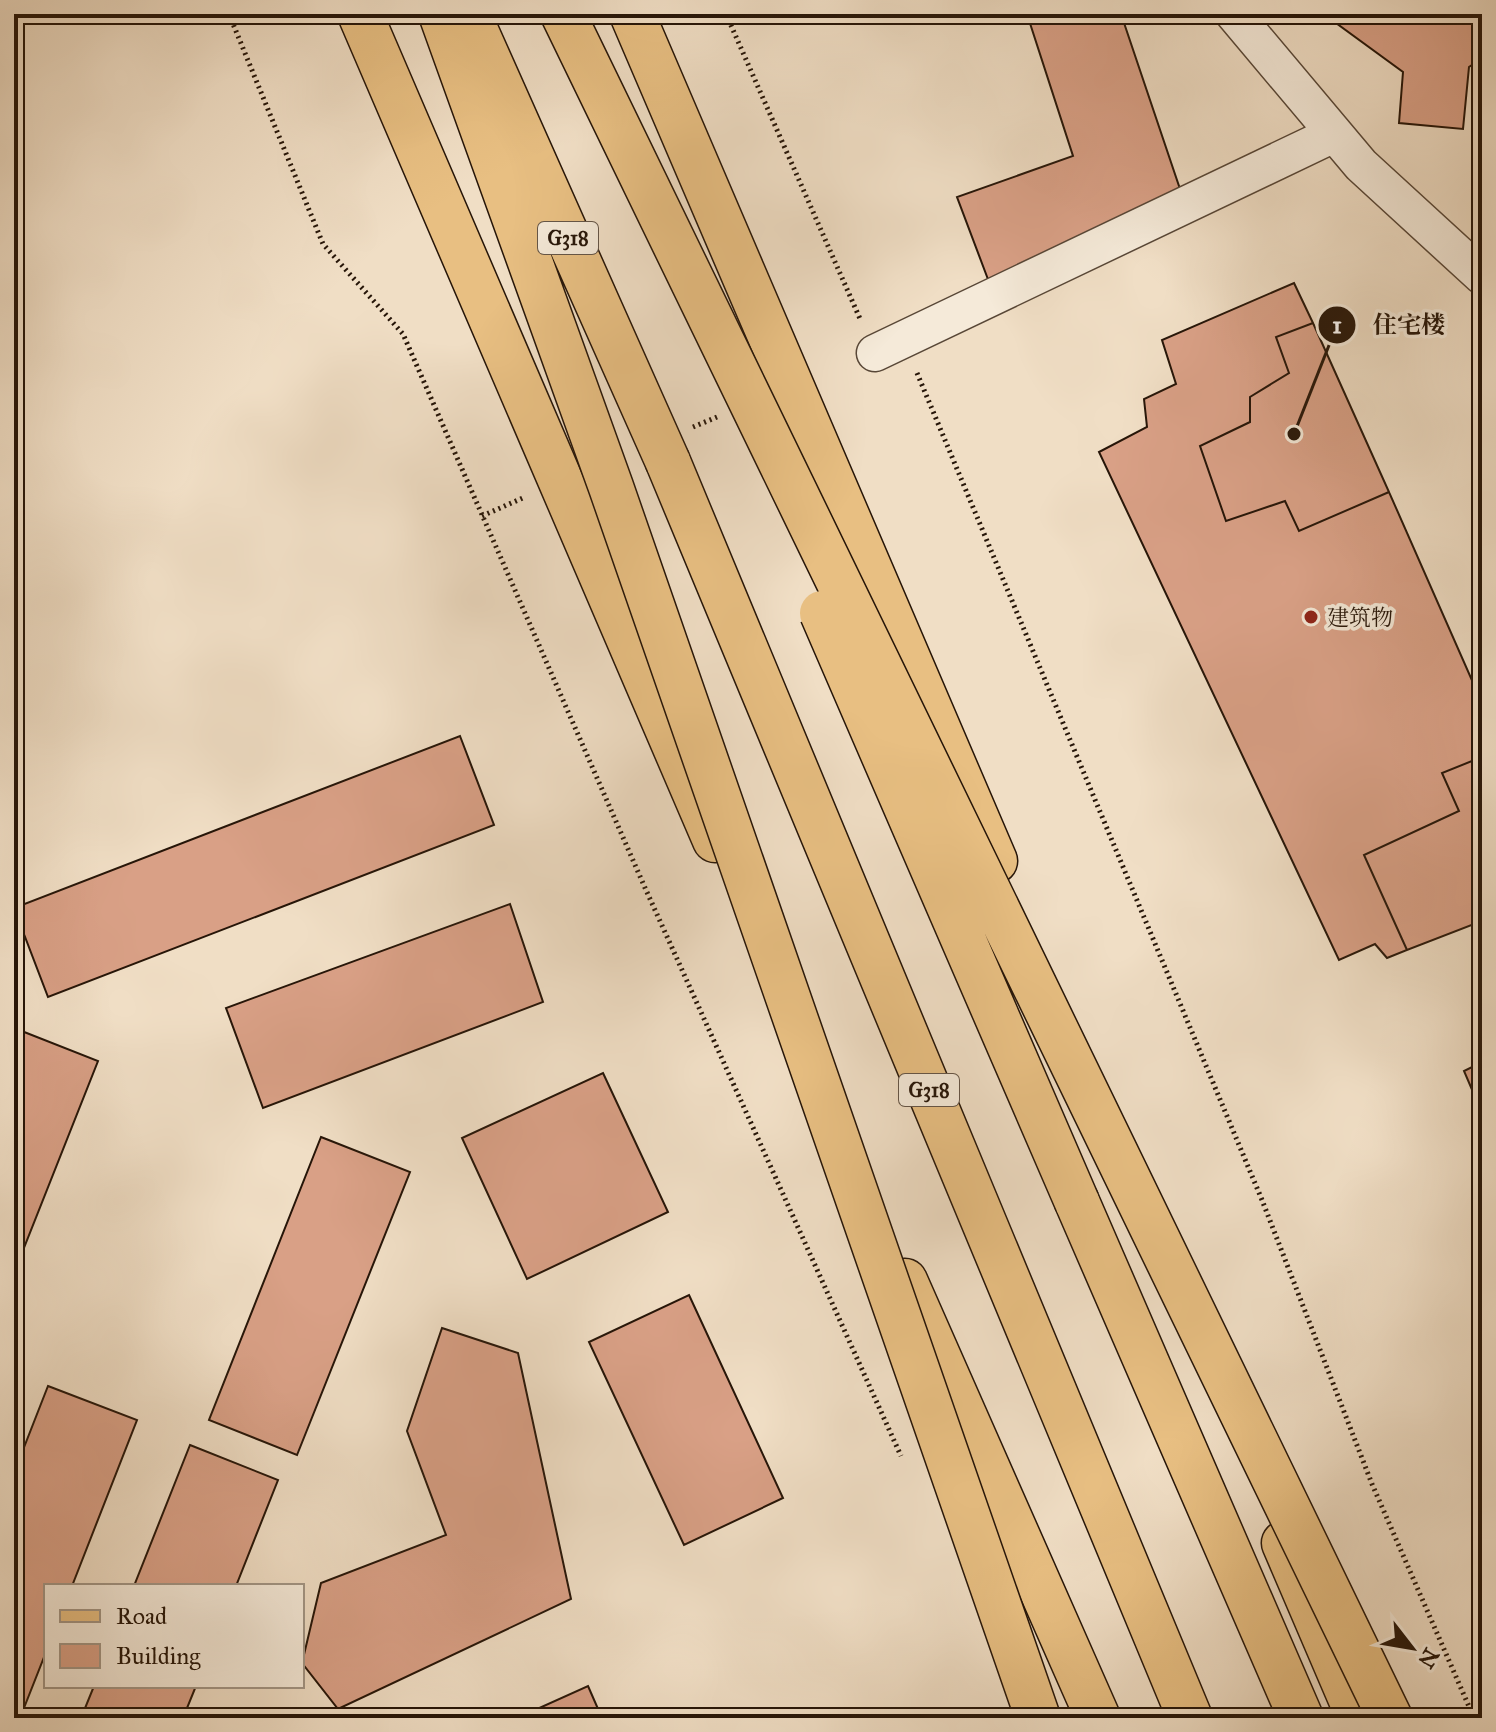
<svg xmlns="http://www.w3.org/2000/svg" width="1496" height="1732" viewBox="0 0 1496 1732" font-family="'IM FELL Great Primer','Noto Serif SC',serif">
<rect width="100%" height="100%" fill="#f0dec5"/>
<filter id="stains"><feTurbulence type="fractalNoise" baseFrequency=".0025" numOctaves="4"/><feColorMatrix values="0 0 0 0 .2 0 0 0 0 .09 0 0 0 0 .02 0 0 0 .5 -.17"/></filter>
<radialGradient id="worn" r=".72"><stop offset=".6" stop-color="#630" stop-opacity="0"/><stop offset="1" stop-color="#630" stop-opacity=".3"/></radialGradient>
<path fill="#d9a086" stroke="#261508" stroke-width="2" d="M1027 14H1121L1182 195 989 282 957 197 1073 156Z
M1343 14H1482V58L1469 67 1463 129 1399 123 1403 72 1336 23Z
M1294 283 1313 323 1276 337 1289 373 1250 397V422L1200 446 1226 521 1285 501 1299 531 1389 492 1482 703V757L1442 773 1459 811 1364 855 1407 950 1387 958 1375 944 1339 960 1099 452 1147 427 1144 399 1176 384 1162 340Z
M1313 323 1389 492 1299 531 1285 501 1226 521 1200 446 1250 422V397L1289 373 1276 337Z
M460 736 494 825 48 997 14 908Z
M1482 757V944L1474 924 1407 950 1364 855 1459 811 1442 773Z
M510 904 543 1002 263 1108 226 1008Z
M14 1028 98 1061 14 1273Z
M1482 1062V1113L1464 1071Z
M603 1073 668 1212 527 1279 462 1138Z
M321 1137 410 1172 297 1455 209 1420Z
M689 1295 783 1498 684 1545 589 1342Z
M442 1328 518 1353 571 1599 338 1709 302 1663 321 1583 446 1535 407 1431Z
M48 1386 137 1420 72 1586H46V1652L20 1718H14V1473Z
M190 1445 278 1480 236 1586H134Z
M94 1686H196L183 1718H81Z
M588 1686 602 1718H541L537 1709Z
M818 1711 821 1718H802Z"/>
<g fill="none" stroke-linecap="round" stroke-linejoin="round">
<defs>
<path id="street" d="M1234 14 1361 165 1482 276
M875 353 1334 134"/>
<path id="primary" d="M360 14 715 840
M632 14 995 861
M905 1281 1098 1718
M1284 1543 1359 1718"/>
<path id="highway" d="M668 462 1190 1718
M1077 1202 1301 1718"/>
</defs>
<use href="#street" stroke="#584737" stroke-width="39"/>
<use href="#primary" stroke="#261508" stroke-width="47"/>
<use href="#highway" stroke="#261508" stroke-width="47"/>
<path stroke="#261508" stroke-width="5" stroke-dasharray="2 4" stroke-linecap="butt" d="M229 14 323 244 403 334 646 890 901 1456
M726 14 861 321
M917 373 1262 1200 1372 1484 1474 1718
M693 427 717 417
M482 516 525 497"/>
<use href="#street" stroke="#f5ead9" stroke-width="36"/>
<use href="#primary" stroke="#e8bf82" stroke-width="44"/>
<use href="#highway" stroke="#e8bf82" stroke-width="44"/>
<defs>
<path id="highway-bridge" d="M441 14 611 487 1038 1718
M563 14 1390 1718
M471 20 668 462
M822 613 1077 1202"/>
</defs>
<use href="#highway-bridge" stroke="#261508" stroke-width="47" stroke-linecap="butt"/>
<use href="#highway-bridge" stroke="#e8bf82" stroke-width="44"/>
</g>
<circle fill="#8f2418" stroke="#f5ead9" stroke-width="3" cx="1311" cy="617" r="8"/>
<g text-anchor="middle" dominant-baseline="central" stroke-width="7" stroke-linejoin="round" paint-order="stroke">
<g fill="#f5ead9" stroke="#645547" stroke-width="2">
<rect x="538" y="222" width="60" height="32" rx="6"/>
<rect x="899" y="1074" width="60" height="32" rx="6"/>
</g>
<g font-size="20" font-weight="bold" fill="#261508">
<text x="568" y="238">G318</text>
<text x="929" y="1090">G318</text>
</g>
<g font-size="22" fill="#261508" stroke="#f5ead9" text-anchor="start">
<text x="1327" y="617">建筑物</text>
</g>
</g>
<path fill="none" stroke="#261508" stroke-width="3" d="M1294 434L1337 325"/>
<g fill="#261508" stroke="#f5ead9" stroke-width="3">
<circle cx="1294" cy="434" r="8"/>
<circle cx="1337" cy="325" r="20"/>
</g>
<g font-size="24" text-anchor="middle" font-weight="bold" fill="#fff">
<text x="1337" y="333">1</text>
</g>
<g font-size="24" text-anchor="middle" font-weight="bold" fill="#261508" stroke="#f5ead9" stroke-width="7" stroke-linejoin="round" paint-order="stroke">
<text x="1409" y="333">住宅楼</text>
</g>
<rect width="1496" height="1732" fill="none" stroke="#f0dec5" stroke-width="48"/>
<rect x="16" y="16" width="1464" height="1700" fill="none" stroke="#261508" stroke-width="4"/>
<rect x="24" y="24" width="1448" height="1684" fill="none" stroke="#261508" stroke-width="2"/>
<rect x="44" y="1584" width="260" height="104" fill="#f5ead9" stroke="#a29585" stroke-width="2"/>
<rect x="60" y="1610" width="40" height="12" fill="#e8bf82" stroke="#a29585" stroke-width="2"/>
<text x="116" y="1624" font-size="24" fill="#261508">Road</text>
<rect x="60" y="1644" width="40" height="24" fill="#d9a086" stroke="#a29585" stroke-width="2"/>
<text x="116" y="1664" font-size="24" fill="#261508">Building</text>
<g transform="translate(1412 1648) rotate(121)" stroke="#f5ead9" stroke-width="6" paint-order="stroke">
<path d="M0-6L14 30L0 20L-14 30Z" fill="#261508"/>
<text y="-12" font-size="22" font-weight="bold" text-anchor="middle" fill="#261508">N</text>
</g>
<rect width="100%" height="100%" filter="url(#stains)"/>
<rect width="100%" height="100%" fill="url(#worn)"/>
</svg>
